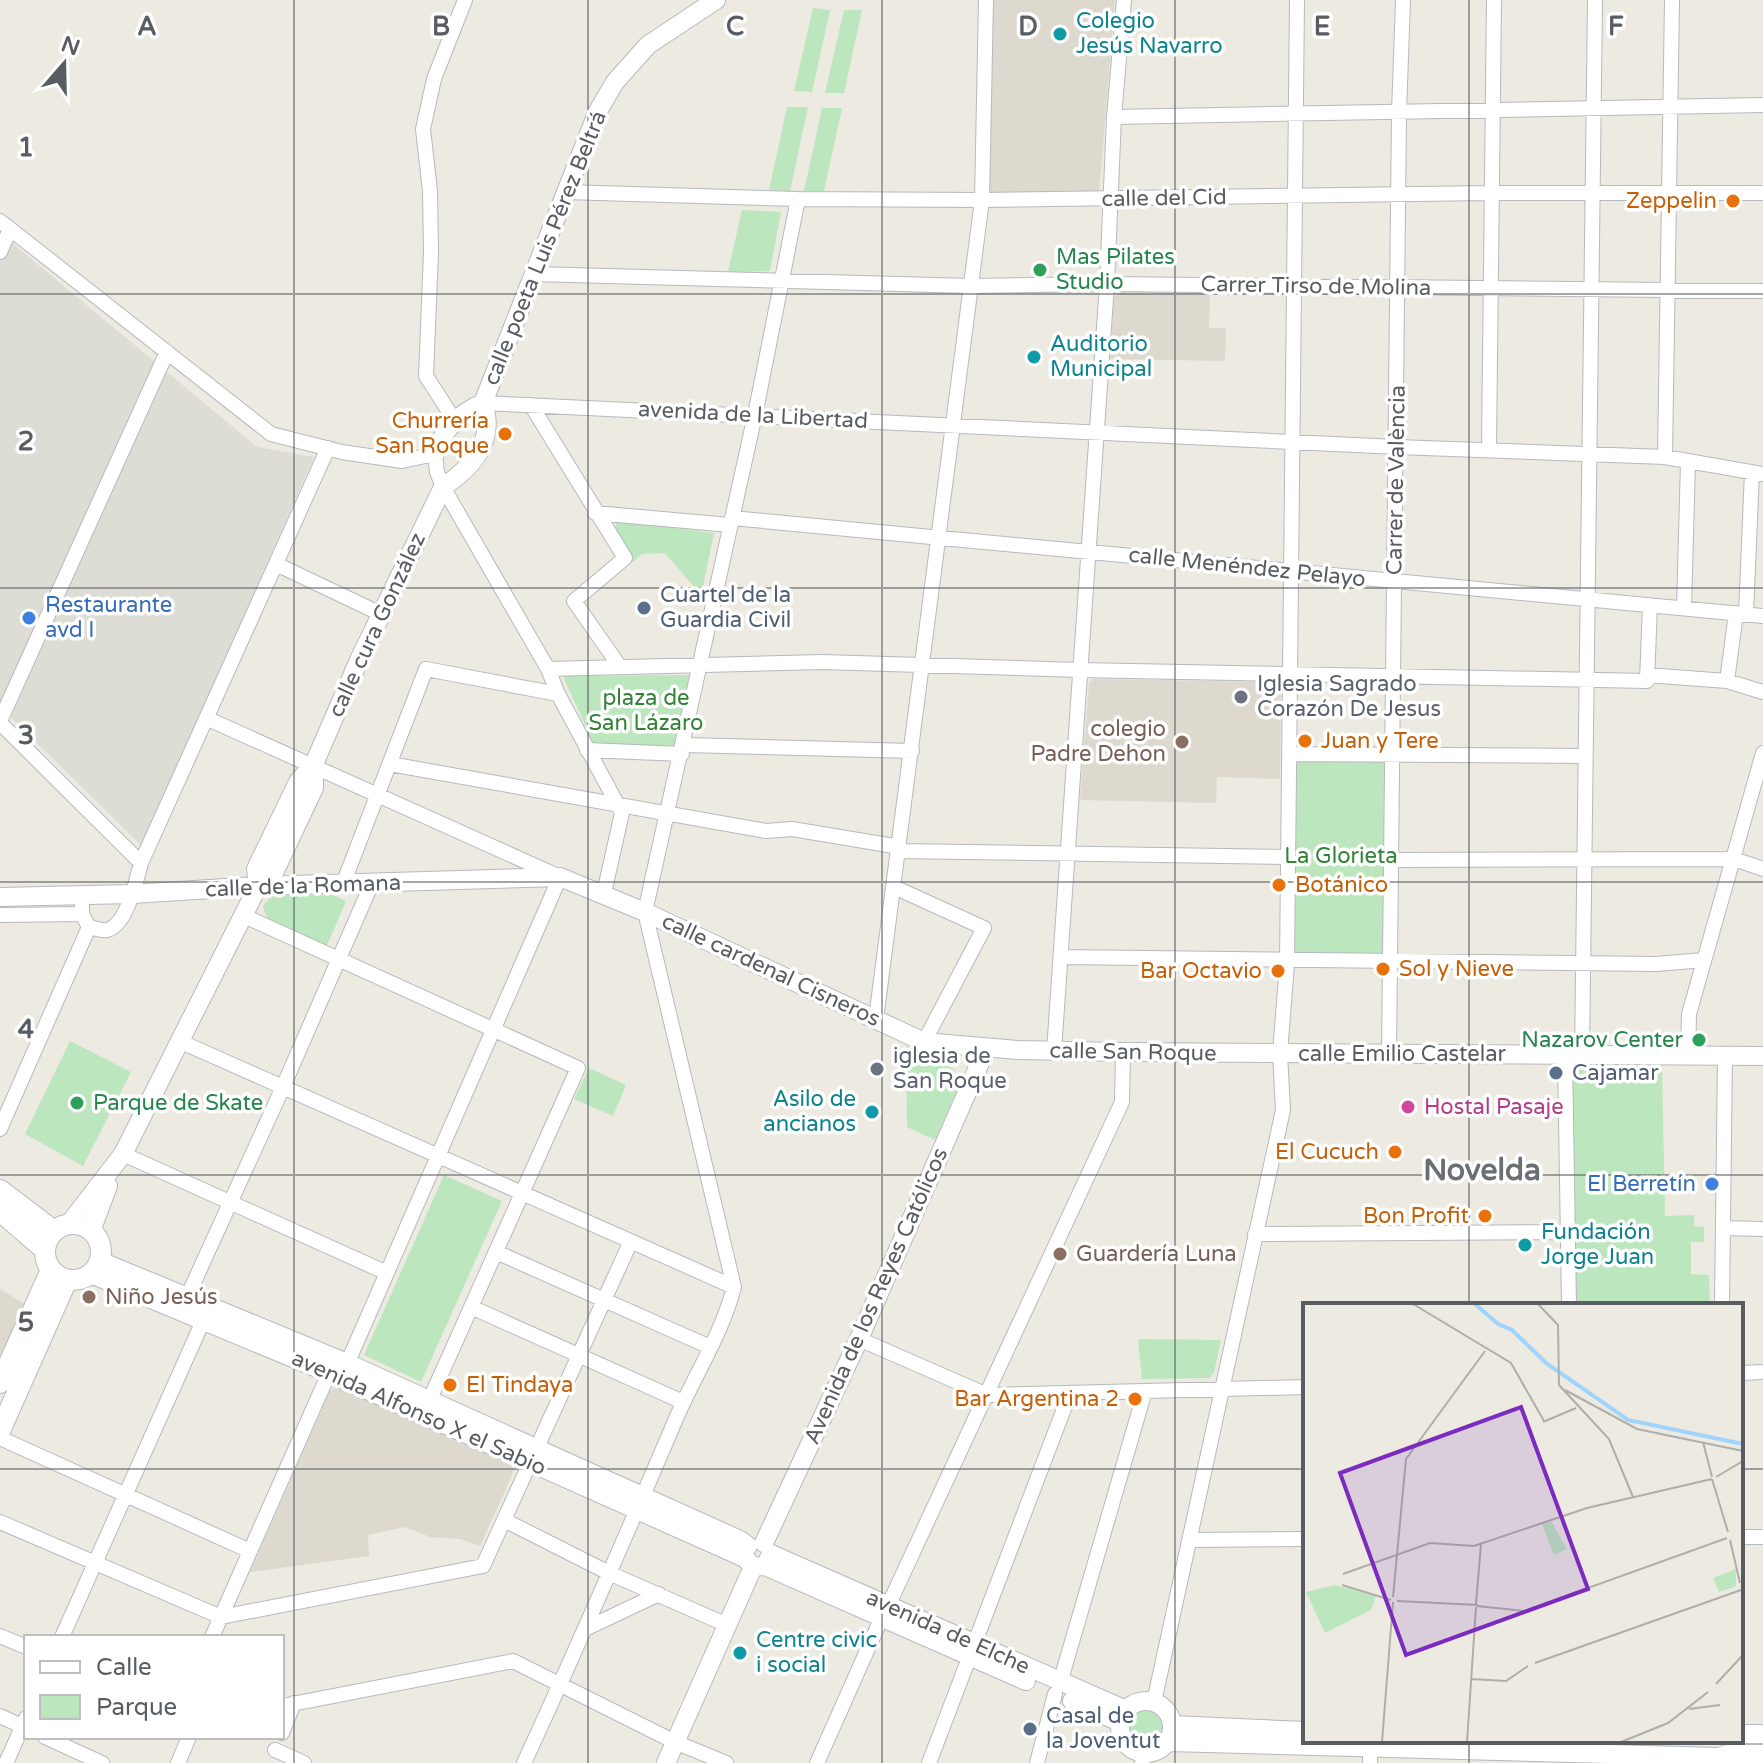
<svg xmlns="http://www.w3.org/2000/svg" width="1763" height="1763" viewBox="0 0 1763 1763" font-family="'Varela Round',sans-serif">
<rect width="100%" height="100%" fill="#edeae1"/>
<path fill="#dddcd5" d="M0 233 257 447 314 457 142 846 0 707Z"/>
<path fill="#ddd9cf" d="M992 0H1115L1099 193 986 194Z
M1120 292 1210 293 1209 328H1226L1225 361 1110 359 1114 297Z
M1094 679 1275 682 1281 688 1280 779 1217 777 1216 803 1080 800 1089 683Z
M0 1289 26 1305 0 1363Z
M339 1387 511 1464 513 1473 480 1546 460 1539 430 1537 405 1527 368 1535 369 1556 250 1572 330 1391Z"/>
<path fill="#bce6bd" d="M813 8 830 10 812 92 794 91Z
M844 10H862L844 93H825Z
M787 107H808L790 191 769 190Z
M822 108H842L824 191H804Z
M742 210 781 212 770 271 728 272Z
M617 521 714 533 701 595 665 553 642 554 633 562 614 531Z
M691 675 676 750 594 745 563 676Z
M1296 759H1388L1386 953 1293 955Z
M272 895H333L346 901 326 948 267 918 263 906Z
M70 1041 131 1072 83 1166 25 1134Z
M906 1046 954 1069 959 1085 935 1140 907 1127Z
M1662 1066 1665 1216 1694 1215V1226L1704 1227V1242H1691V1274L1709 1275 1710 1305H1574L1572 1067Z
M589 1068 626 1085 613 1116 574 1099Z
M444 1175 502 1201 421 1382 364 1355Z
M1138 1339 1221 1340 1214 1373 1209 1378 1142 1379Z
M1125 1726a21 21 0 1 1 42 0a21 21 0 1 1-42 0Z"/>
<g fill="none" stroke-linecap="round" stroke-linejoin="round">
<defs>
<path id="minor" d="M1114 117 1763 105
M565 192 798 199 982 200 1490 193H1763
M0 221 271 434 342 452 402 461 435 454 437 472 443 487 548 669 558 694 622 813 604 893
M0 252 10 229
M533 274 971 286 1107 284 1763 291
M483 403 1397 447 1665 457 1763 474
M531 405 625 558 574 601 620 667
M455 421 426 376 431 252 430 191 423 129 434 79 465 0
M1489 449 1494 0
M1665 457 1672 0
M595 513 730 525
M732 518 1763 616
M276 564 381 614
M1684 608 1688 462
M1746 614 1752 472
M548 669 823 662 1080 670 1647 681 1650 605
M1647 675 1727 681 1763 692
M1727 681 1736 613
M206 718 560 877 344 1371
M0 721 167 352
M0 723 141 863
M684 745 912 751
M587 750 682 754
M1289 754 1585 756
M390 764 766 831 792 829 900 847
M899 851 1288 857
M1392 860 1734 859 1763 869
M343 884 426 669 558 694
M894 887 984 928 924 1042
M82 895V914L89 927C95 928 101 931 107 930 127 925 136 881 141 863L328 448
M0 915 82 914
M244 916 578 1068 426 1408
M1061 957 1656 964 1704 960
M876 1019 982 200 986 0
M179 1041 734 1287
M1054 1051 1107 284 1114 117 1124 0
M1389 1054 1399 113 1403 0
M1565 1055 1569 1305
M1582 1055 1595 0
M1688 1056 1689 1014 1763 753
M0 1129 89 927
M123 1154 387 1273
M1723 1228 1763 1229
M1255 1234 1568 1232
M496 1252 710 1347
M184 1304 283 1087 372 883
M1722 1305 1725 1056
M471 1307 683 1402
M859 1339 987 1395 1305 1387
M1741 1373 1763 1372
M0 1438 250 1551
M504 1520 609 1573 727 1625
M0 1522 221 1617 483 1566 631 1241
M1741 1537H1763
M1190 1540 1305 1539
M889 1604 1122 1102 1123 1052
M585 1629 659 1594
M0 1636 26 1647
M62 1637 207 1312
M212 1637 329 1373
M1060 1683 1145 1391
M1154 1702 1283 1110 1280 1053 1287 964 1297 0
M282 1706 513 1661 675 1742 726 1763
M0 1716 26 1728
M282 1733 294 1703
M45 1737 102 1763
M275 1750 304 1763
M6 1763 26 1718
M178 1763 189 1737
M524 1763C576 1650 626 1536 675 1421 694 1376 722 1334 734 1287L645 912 755 415 798 199
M817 1763 882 1617
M929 1763 1070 1393
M1037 1763 1055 1694
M1142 1763 1144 1753
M1370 1763V1749"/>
<path id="tertiary" d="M483 403 598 111 615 82 648 45 716 0
M435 454C443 430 459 413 483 403
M258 886 256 869 298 782 314 764 359 660 443 487C473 467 496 441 483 403
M0 897 132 894 258 886 560 877 645 912 924 1042 1019 1050 1123 1052 1763 1056
M69 1224 123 1154 258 886 272 877 314 788V764
M91 1231 108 1186
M100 1261 347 1363 740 1540 748 1546
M91 1274 329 1373 745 1558 753 1567 765 1566 771 1554
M764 1543 859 1339 986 1049
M771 1554 1126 1710
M765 1566 1026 1681
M1120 1727a26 26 0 1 1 52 0a26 26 0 1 1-52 0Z
M1072 1701 1120 1722
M1172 1725 1305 1731
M1741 1734H1763
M1168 1742 1719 1757 1727 1754H1763
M666 1763 753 1567"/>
<path id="secondary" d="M0 1190 54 1231
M0 1211 45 1250
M45 1252a28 28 0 1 1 56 0a28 28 0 1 1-56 0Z
M0 1383 51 1270
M0 1431 67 1280"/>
</defs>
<use href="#minor" stroke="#b6b9be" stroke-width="16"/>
<use href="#tertiary" stroke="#b6b9be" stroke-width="20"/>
<use href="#secondary" stroke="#b7bac0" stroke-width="22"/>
<use href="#minor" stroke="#fff" stroke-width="14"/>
<use href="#tertiary" stroke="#fff" stroke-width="18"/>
<use href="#secondary" stroke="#fff" stroke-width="20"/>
</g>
<path fill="none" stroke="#595d62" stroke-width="2" stroke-opacity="0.55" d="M294 0V1763M588 0V1763M882 0V1763M1175 0V1763M1469 0V1305M0 294H1763M0 588H1763M0 882H1763M0 1175H1763M0 1469H1305M1741 1469H1763M1469 1741V1763"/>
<g fill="#0f9aa8" stroke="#fff" stroke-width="3">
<circle cx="1060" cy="34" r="8"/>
<circle cx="1034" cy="357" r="8"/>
<circle cx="872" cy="1112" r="8"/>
<circle cx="1525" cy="1245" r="8"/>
<circle cx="740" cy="1653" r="8"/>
</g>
<g fill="#e8710a" stroke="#fff" stroke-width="3">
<circle cx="1733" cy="201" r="8"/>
<circle cx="505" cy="434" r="8"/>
<circle cx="1305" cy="741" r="8"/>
<circle cx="1279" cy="885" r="8"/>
<circle cx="1383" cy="969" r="8"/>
<circle cx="1278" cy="971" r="8"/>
<circle cx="1395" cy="1152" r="8"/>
<circle cx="1485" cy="1216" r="8"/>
<circle cx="450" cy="1385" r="8"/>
<circle cx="1135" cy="1399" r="8"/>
</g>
<g fill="#2e9e5b" stroke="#fff" stroke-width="3">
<circle cx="1040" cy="270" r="8"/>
<circle cx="1699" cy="1040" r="8"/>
<circle cx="77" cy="1103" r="8"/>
</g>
<g fill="#5c6f8a" stroke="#fff" stroke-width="3">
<circle cx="644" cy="608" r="8"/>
<circle cx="1556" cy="1073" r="8"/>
<circle cx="1030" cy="1729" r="8"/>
</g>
<g fill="#3f7fe0" stroke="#fff" stroke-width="3">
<circle cx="29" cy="618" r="8"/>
<circle cx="1712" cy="1184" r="8"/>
</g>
<g fill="#6b7280" stroke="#fff" stroke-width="3">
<circle cx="1241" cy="697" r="8"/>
<circle cx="877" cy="1069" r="8"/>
</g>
<g fill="#8d6e63" stroke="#fff" stroke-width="3">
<circle cx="1182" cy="742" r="8"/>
<circle cx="1060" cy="1254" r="8"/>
<circle cx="89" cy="1297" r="8"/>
</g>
<circle fill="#d1479c" stroke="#fff" stroke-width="3" cx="1408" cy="1107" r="8"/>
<g text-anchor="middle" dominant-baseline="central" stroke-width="7" stroke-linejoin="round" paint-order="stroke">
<g font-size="22" fill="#0d838f" stroke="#fff" text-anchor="start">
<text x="1076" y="21">Colegio<tspan x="1076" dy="25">Jesús Navarro</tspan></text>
<text x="1050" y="344">Auditorio<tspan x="1050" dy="25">Municipal</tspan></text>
<text x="856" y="1099" text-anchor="end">Asilo de<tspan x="856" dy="25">ancianos</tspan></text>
<text x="1541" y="1232">Fundación<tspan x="1541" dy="25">Jorge Juan</tspan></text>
<text x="756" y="1640">Centre civic<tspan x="756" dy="25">i social</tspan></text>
</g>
<g font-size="22" fill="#595d62" stroke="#fff">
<text transform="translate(1164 198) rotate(-1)">calle del Cid</text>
<text transform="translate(545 248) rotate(-68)">calle poeta Luis Pérez Beltrá</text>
<text transform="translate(1316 286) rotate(1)">Carrer Tirso de Molina</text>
<text transform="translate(753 415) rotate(3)">avenida de la Libertad</text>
<text transform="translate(1396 480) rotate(-89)">Carrer de València</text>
<text transform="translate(1247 567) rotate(6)">calle Menéndez Pelayo</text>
<text transform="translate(377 625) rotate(-65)">calle cura González</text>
<text transform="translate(303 886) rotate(-2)">calle de la Romana</text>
<text transform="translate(771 970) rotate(25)">calle cardenal Cisneros</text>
<text transform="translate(1133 1052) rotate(1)">calle San Roque</text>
<text x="1402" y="1054">calle Emilio Castelar</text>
<text transform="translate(876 1296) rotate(-66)">Avenida de los Reyes Católicos</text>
<text transform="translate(419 1413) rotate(24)">avenida Alfonso X el Sabio</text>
<text transform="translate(948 1632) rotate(24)">avenida de Elche</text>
</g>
<g font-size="22" fill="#c56008" stroke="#fff" text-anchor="end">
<text x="1717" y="201">Zeppelin</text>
<text x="489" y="421">Churrería<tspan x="489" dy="25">San Roque</tspan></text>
<text x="1321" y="741" text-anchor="start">Juan y Tere</text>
<text x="1295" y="885" text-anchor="start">Botánico</text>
<text x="1399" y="969" text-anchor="start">Sol y Nieve</text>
<text x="1262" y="971">Bar Octavio</text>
<text x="1379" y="1152">El Cucuch</text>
<text x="1469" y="1216">Bon Profit</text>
<text x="466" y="1385" text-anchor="start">El Tindaya</text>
<text x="1119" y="1399">Bar Argentina 2</text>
</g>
<g font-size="22" fill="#27864d" stroke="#fff" text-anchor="start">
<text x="1056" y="257">Mas Pilates<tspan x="1056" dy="25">Studio</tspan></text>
<text x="1683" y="1040" text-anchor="end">Nazarov Center</text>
<text x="93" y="1103">Parque de Skate</text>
</g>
<g font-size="22" fill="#4e5e75" stroke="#fff" text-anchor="start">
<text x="660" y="595">Cuartel de la<tspan x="660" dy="25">Guardia Civil</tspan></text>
<text x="1572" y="1073">Cajamar</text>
<text x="1046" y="1716">Casal de<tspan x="1046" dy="25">la Joventut</tspan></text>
</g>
<g font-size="22" fill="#366cbe" stroke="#fff" text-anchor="start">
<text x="45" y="605">Restaurante<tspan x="45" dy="25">avd I</tspan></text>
<text x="1696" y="1184" text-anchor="end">El Berretín</text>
</g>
<g font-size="22" fill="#5b616d" stroke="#fff" text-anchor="start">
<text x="1257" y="684">Iglesia Sagrado<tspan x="1257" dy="25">Corazón De Jesus</tspan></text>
<text x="893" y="1056">iglesia de<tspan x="893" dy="25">San Roque</tspan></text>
</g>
<g font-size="22" fill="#318236" stroke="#fff">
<text x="646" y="698">plaza de<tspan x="646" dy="25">San Lázaro</tspan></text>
<text x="1341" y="856">La Glorieta</text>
</g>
<g font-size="22" fill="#785e54" stroke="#fff" text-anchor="start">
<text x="1166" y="729" text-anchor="end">colegio<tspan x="1166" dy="25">Padre Dehon</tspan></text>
<text x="1076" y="1254">Guardería Luna</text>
<text x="105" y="1297">Niño Jesús</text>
</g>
<g font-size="22" fill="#b23c85" stroke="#fff" text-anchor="start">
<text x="1424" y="1107">Hostal Pasaje</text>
</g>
<g font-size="30" font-weight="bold" fill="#6a6f74" stroke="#fff">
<text x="1482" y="1170">Novelda</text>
</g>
</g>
<g transform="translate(1303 1303)">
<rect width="440" height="440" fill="#edeae1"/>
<path d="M248 218 264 246 251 252 239 221ZM433 266V283L416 289 410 275ZM32 282 73 293 68 307 22 330 3 289Z" fill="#bce6bd"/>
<path fill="none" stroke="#9fd4ff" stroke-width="4" d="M172 1 195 21 209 27 243 60 325 117 440 141"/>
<path fill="none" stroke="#aeaeaa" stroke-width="2" d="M110 1 208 60 241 118M235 1 255 22 256 82 306 136 330 194M262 87 334 126 440 148M240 119 273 105M400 139 409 174M413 174 440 158M409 176 425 229M427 237 437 280M40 271 127 240 171 243 284 205 409 176M39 282 88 297M90 294 103 156 182 48M94 298 175 302M173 301 178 241M174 303 221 308 424 235M232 360 438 287M168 376 203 378 225 363M413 381 440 352M386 406 417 402M79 439 90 299M164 439 173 304M318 439 365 420 405 389"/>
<path fill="#7b2cbf" fill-opacity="0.15" stroke="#7b2cbf" stroke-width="4" d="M218 104 285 286 103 352 37 170Z"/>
<rect width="440" height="440" fill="none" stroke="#595d62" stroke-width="4"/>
</g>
<g font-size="26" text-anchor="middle" font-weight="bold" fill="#595d62" stroke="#fff" stroke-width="7" stroke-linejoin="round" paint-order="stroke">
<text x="147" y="35">A</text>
<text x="441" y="35">B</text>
<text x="735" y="35">C</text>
<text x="1028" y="35">D</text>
<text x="1322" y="35">E</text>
<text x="1616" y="35">F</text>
<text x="26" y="156">1</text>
<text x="26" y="450">2</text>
<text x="26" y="744">3</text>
<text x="26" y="1038">4</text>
<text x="26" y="1331">5</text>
</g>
<rect x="24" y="1635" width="260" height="104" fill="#ffffff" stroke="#bdbec0" stroke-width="2"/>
<rect x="40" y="1661" width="40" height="12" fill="#ffffff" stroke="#bdbec0" stroke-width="2"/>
<text x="96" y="1675" font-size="24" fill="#595d62">Calle</text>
<rect x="40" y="1695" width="40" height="24" fill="#bce6bd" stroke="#bdbec0" stroke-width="2"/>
<text x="96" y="1715" font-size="24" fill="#595d62">Parque</text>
<g transform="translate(64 64) rotate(20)" stroke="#ffffff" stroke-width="6" paint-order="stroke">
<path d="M0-6L14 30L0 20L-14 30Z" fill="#595d62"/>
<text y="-12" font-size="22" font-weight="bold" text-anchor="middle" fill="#595d62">N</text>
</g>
</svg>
